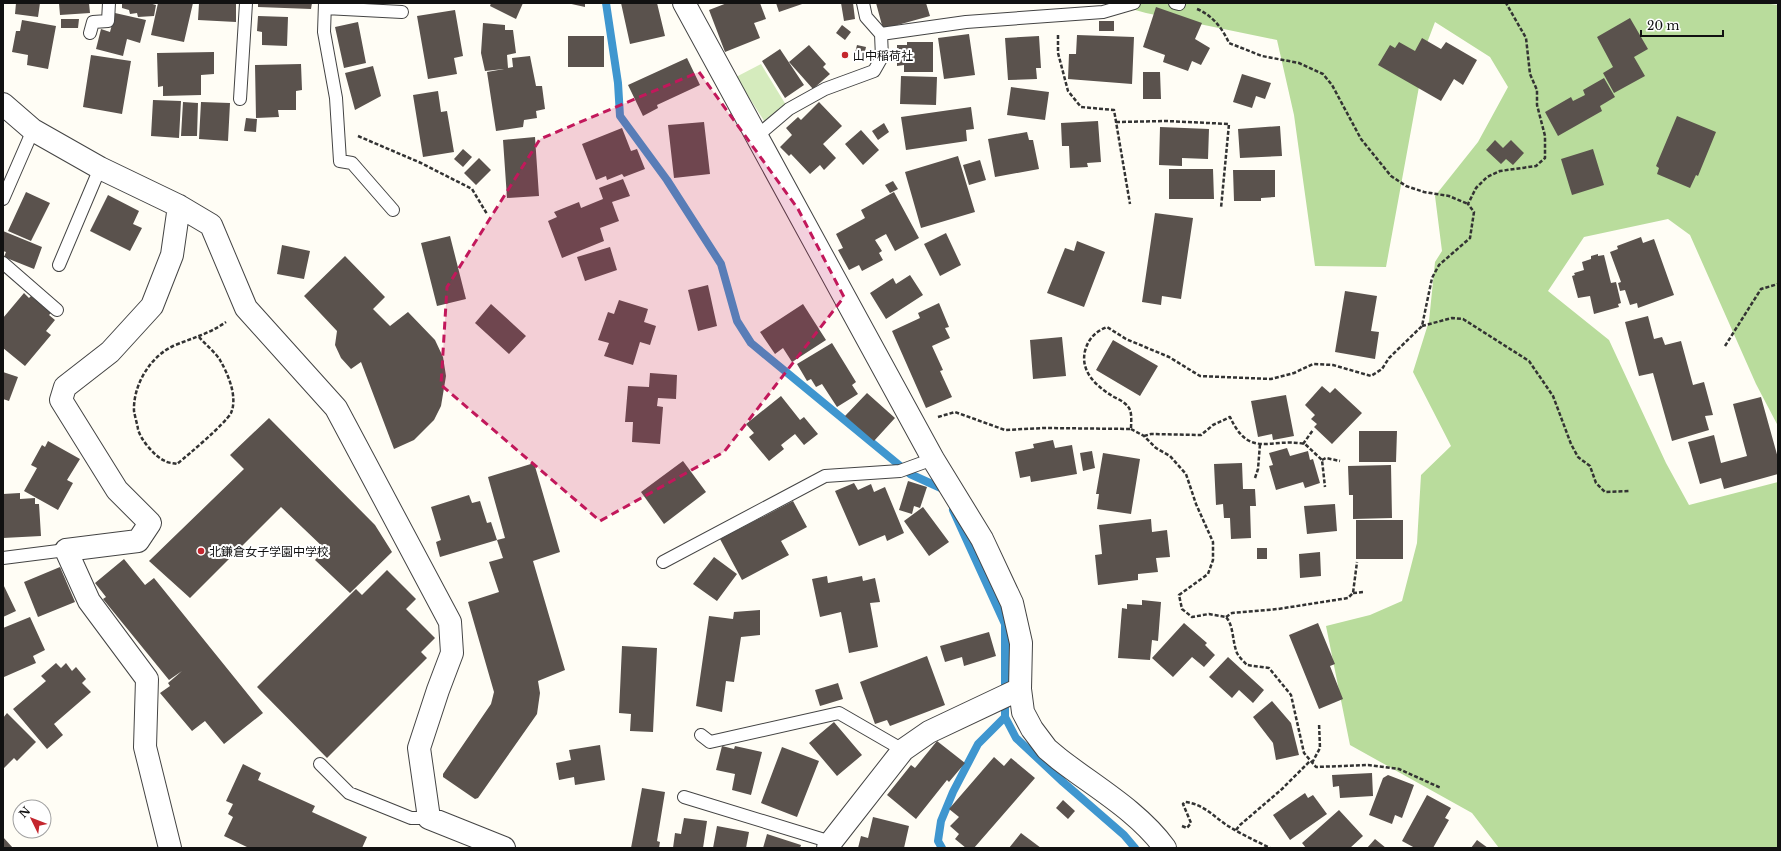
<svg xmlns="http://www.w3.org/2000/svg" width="1781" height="851" viewBox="0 0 1781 851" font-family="'Libre Baskerville','Noto Sans JP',serif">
<rect width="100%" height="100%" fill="#fffdf5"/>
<path fill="#d5ebbd" d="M761 64 786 105 766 124 736 77Z"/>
<path fill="#b9dc9c" d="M1110 3H1763L1778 5V426L1756 384 1690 235 1668 219 1584 237 1548 291 1609 340 1666 463 1689 505 1778 482V848H1499L1472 813 1350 745 1326 626 1370 615 1402 601 1417 543 1421 475 1451 446 1413 372 1429 321 1435 262 1442 251 1435 196 1478 142 1508 87 1490 57 1435 22 1427 43 1386 267 1315 266 1294 115 1277 40 1146 13Z"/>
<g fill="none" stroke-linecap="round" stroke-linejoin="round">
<path stroke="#3f96cf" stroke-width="8" d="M606 3 618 83 620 116 667 180 721 264 737 321 751 343 910 474 943 489
M953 510 1005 624V717L1016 738 1063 782 1124 835 1135 848
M942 848 938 841 941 821 953 792 978 744 1005 717"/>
</g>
<path fill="#5a524d" d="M16 3H40L38 17 15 14Z
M59 3H89L90 13 60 15Z
M122 3H149L156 5 154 16 138 17 137 13 130 14 129 10 122 8Z
M158 3H193L184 42 151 35Z
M199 3H236V22L198 20Z
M258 3H312L311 9 258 7Z
M491 3H523L516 19 490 6Z
M567 3H585V7Z
M621 3H657L665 36 630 44Z
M727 3H760L766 19 754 23 760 38 725 52 709 10Z
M776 3H805L779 12Z
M841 3H853L855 19 844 21Z
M876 3H926L930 16 883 29Z
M1156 7 1202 23 1195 39 1210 48 1201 65 1192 61 1188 71 1163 62 1165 55 1143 47Z
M455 10 463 56 454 58 457 74 428 79 417 16Z
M115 13 146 20 140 43 127 39 123 56 96 49 101 29 110 32Z
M258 16 288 17 287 46 262 45V32L257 31Z
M1630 18 1648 49 1634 57 1645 76 1614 93 1603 73 1613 67 1597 37Z
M61 19H79L78 28H61Z
M22 20 56 26 48 69 27 65 28 55 12 52 16 31H20Z
M1099 21H1114V31H1099Z
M358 22 366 63 344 68 335 27Z
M483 23 505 25V30H513L516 53 507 55 508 68 513 67 512 58 530 56 536 86H542L545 109 536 111 537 118 524 120 523 127 496 131 487 72 504 69 485 71 481 53Z
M842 25 851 32 845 40 836 33Z
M969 34 975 75 944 79 938 38Z
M1077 35 1134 37 1132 84 1068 79 1069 54H1076Z
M568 36H604V67H568Z
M1039 36 1041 68H1036L1037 79 1008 80 1005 38Z
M1422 38 1441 49 1446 42 1477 60 1463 85 1454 79 1441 101 1378 65 1390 45 1395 48 1399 42 1415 51Z
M907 42H933V72H904V65L897 66V45H907Z
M809 45 826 64 823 67 830 74 813 89 789 62Z
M857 45 866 47 863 60 854 57Z
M780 49 804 85 785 98 762 61Z
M214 52V74L201 75V95L163 96V86L158 87 157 53Z
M91 55 131 61 122 114 83 107Z
M687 58 700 85 657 105 658 108 643 116 628 85Z
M301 64 302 90 296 91V110H278L279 117 256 118 255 65Z
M373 66 381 96 355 110 345 73Z
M1143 72H1160L1161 99H1143Z
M1242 74 1271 83 1265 99 1256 96 1252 108 1233 102Z
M901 76 937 77 936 105 900 104Z
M1604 78 1615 97 1600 106 1602 111 1558 136 1545 112 1571 97 1573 101 1585 95 1583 90Z
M1011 87 1049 92 1045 120 1007 115Z
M438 91 441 112 447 111 454 152 423 157 413 95Z
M153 100 181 101 179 138 151 136Z
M183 102 198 103 197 136H181Z
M201 102 230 103 228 141 199 139Z
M819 102 842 126 823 144 836 158 824 170 820 165 810 174 791 154 789 156 780 147 792 135 786 128 798 117 801 120Z
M971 107 974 129 966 130 967 141 906 150 901 117Z
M1677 116 1716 132 1698 176 1696 175 1690 188 1657 174 1659 168 1656 166Z
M246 118 257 119 256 132 244 131Z
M1098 121 1101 162 1087 163 1088 167 1070 168 1069 146H1062L1061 123Z
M704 122 710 174 674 178 668 125Z
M884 123 889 132 878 140 872 131Z
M1280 126 1282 156 1240 158 1238 129Z
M1160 127 1209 129 1208 159 1182 158V166L1159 165Z
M622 128 631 151 637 149 645 169 624 177 622 174 607 180 606 176 596 180 582 144Z
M861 130 879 150 863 165 845 144Z
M1027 132 1029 140H1033L1039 169 995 177 988 139Z
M535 137 539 196 507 198 503 140Z
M1495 140 1503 148 1511 140 1524 153 1513 165 1506 159 1501 164 1486 150Z
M463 149 472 157 463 167 454 159Z
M1593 149 1604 185 1572 195 1561 159Z
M958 156 975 212 921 228 905 172Z
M479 158 491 170 476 185 464 173Z
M980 160 986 180 969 185 963 165Z
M1169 169H1213L1214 199H1169Z
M1233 170H1275V197L1261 198V201H1234Z
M623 179 630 196 612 202 619 221 600 228 604 241 562 258 548 221 557 217 554 212 579 202 581 208 603 199 599 188Z
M893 181 898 189 890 193 885 185Z
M26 192 50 203 31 241 8 231Z
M894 192 919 238 895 251 886 234 875 240 882 251 879 253 883 260 862 271 859 265 849 270 838 250 843 248 836 234 865 218 861 210Z
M108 195 139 211 133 224 142 228 130 251 90 231Z
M1155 213 1193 218 1181 299 1162 296 1161 305 1142 302Z
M3 231 42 247 34 269 4 257 6 252 3 251Z
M946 233 961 265 940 276 924 244Z
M450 236 466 299 437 306 421 243Z
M1641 237 1643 243 1654 239 1674 295 1638 308 1637 303 1630 305 1625 290 1620 291 1618 283 1621 282 1610 252 1618 249 1617 246Z
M1077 241 1105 252 1084 307 1047 293 1065 248 1074 251Z
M282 245 310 251 304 279 277 274Z
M610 247 617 270 585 281 577 257Z
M1598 254V256L1604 255 1611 283 1616 282 1621 303 1618 304 1619 307 1594 314 1590 296 1578 298 1572 276 1575 275 1574 273 1584 270 1582 262 1591 259V256Z
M345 256 385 297 373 309 390 326 408 312 435 340 443 357 446 376 441 406 434 420 414 440 394 449 361 362 351 369 341 358 335 345 337 331 304 296Z
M910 275 923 295 886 319 870 293 893 278 896 284Z
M708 285 717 326 698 331 688 290Z
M1345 291 1377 296 1371 331 1379 332 1375 359 1335 352Z
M24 293 29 298 31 296 51 313 49 315 55 320 46 331 51 335 25 366 3 348V318Z
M619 300 648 309 644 322 656 326 650 345 640 342 633 365 604 356 609 343 598 340 608 312 614 314Z
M939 303 949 327 945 328 950 338 932 346 943 370 940 371 952 397 926 408 892 331 920 318 918 313Z
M491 304 526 336 509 354 475 323Z
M803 304 826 340 792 362 783 348 775 354 760 332Z
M1648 316 1654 339 1662 337 1665 345 1681 341 1693 385 1704 382 1713 415 1705 416 1709 430 1672 441 1653 373 1639 376 1625 322Z
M1062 337 1066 376 1033 379 1030 340Z
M1113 340 1158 366 1140 396 1096 370Z
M832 343 856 382 852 385 858 394 837 407 822 384 816 387 811 379 807 381 797 364Z
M3 372 18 377 9 401 3 399Z
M650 373 677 375 676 399 658 398 657 406 663 407 660 444 632 442 633 422H625L628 386 649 387Z
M1322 386 1330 393 1335 388 1362 413 1332 444 1314 427 1317 424 1311 419 1315 415 1305 405Z
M867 393 895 418 874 441 845 416Z
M1286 395 1294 436 1273 440 1272 434 1258 437 1251 401Z
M781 396 800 420 804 417 818 434 804 445 795 434 781 445 784 449 769 461 749 437 754 433 746 424Z
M1761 397 1778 458V474L1724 489 1721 478 1700 484 1688 442 1714 435 1721 463 1747 456 1733 404Z
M269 418 375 525 392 552 350 593 315 560 325 549 281 507 190 598 149 561 244 469 230 455Z
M1359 431H1397L1396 462H1359Z
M1053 440 1055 448 1072 445 1077 474 1031 482 1030 476 1020 478 1015 452 1034 448 1033 444Z
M48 441 80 459 67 480 73 483 58 510 24 491 37 468 31 465 42 445 45 447Z
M1287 448 1290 456 1308 451 1310 460 1313 459 1320 483 1305 488 1303 482 1276 490 1269 466 1273 465 1269 453Z
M1092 451 1095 468 1083 471 1080 453Z
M1103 453 1140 459 1131 514 1097 509 1099 494H1096Z
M683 461 706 492 664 524 641 492Z
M534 463 560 552 533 561 565 670 538 681 540 693 537 714 478 798 475 799 443 777V774L491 704 494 692 468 602 499 592 489 562 503 558 497 540 505 538 488 477Z
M1242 463 1243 489H1255L1256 506H1250L1251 538 1231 539 1230 518H1224L1223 504 1216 505 1214 464Z
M1391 465 1392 518 1353 519V495H1349L1348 466Z
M908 481 927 487 920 508 914 506 912 514 899 510Z
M854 483 858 490 871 484 874 492 885 487 904 533 887 541 885 535 859 546 835 491Z
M20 493V499L35 498V504H39L41 536 3 538V494Z
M469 495 472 503 480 501 487 523 491 522 497 540 440 557 436 542 441 540 431 507Z
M793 501 807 527 781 541 789 555 742 580 720 539Z
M1335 504 1337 531 1307 534 1304 506Z
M923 507 949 542 929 556 904 521Z
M1151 519 1152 532 1167 530 1170 557 1156 558 1158 572 1138 574V580L1098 585 1095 555 1102 554 1099 525Z
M1356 520H1403V559H1356Z
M1257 548H1267V559H1257Z
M1320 552 1321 576 1300 578 1299 554Z
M714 557 737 574 717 601 693 584Z
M124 559 145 585 154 578 263 713 224 744 205 721 192 731 160 693 170 686 168 683 182 671 169 680 103 599 106 597 95 583Z
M60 567 75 602 38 617 24 582Z
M387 570 416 599 406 609 435 638 421 652 427 658 327 758 257 687 356 589 362 595Z
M827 576 828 583 862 576 863 581 875 578 880 602 870 603 878 647 849 653 841 612 820 617 812 579Z
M3 584 16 611 3 617Z
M1142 600 1161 602 1158 641 1152 640 1150 660 1118 658 1122 608 1127 609V604L1142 605Z
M760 610V635L741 637 734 682 726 681 722 712 696 706 709 616 733 619 734 612Z
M30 617 45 650 33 656 36 663 4 677 3 628Z
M1184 623 1207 643 1205 645 1215 655 1204 667 1192 657 1173 677 1152 658Z
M1318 623 1335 664 1330 666 1343 699 1319 709 1289 635Z
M989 632 996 656 964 666 962 657 945 662 940 646Z
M622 646 657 648 653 732 630 731 631 714 619 713Z
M927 656 945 705 890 726 887 720 875 724 860 682Z
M1228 657 1264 690 1253 703 1239 690 1232 698 1209 677Z
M56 663 61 668 66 663 72 671 76 667 86 679 82 683 91 692 54 724 63 735 47 749 13 709 46 681 41 676Z
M838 683 843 699 820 706 815 690Z
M1272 701 1291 723 1299 755 1276 760 1273 743 1253 717Z
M7 713 36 742 17 761 14 758 3 769V718Z
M834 722 862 755 837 776 809 743Z
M937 741 965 763 949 782 947 780 916 819 887 795 911 765 915 768Z
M600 745 605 780 575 785 574 777 559 780 556 763 571 760 569 750Z
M722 746 734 749 735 746 762 752 751 795 732 790 735 774 716 770Z
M782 747 819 761 797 817 761 803Z
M994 757 1004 766 1011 758 1035 778 974 848H966L955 839 959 834 950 826 959 817 949 809Z
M243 764 261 773 258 780 315 806 312 812 367 837 362 848H249L224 836 233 817 228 814 233 804 226 801Z
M1372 773 1373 796 1340 798 1339 786 1333 787 1332 775Z
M1388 775 1414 785 1402 818 1395 815 1392 824 1369 815 1383 778Z
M642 788 665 792 657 841 660 842 659 848H631Z
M1305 793 1308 798 1313 795 1327 814 1290 840 1273 815Z
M1427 795 1451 808 1445 818 1449 820 1433 848H1415L1402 841Z
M1063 800 1075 811 1068 819 1056 808Z
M1339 810 1363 836 1350 848H1306L1302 843Z
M873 817 909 826 904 848H858L861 836 868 838Z
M684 818 707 821 703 848H673L675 833 681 834Z
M717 826 749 832 746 848H713Z
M1021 833 1041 848H1009Z
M767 834 801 845 800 848H763Z
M3 837 13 848H3Z
M1375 839 1386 848H1367Z
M1477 840 1488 848H1471Z"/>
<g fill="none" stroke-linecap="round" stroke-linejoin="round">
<defs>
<path id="lane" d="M325 3 324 32 336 98 340 161 352 163 393 210
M1175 3 1179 4
M325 8 402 12
M90 33 93 22 108 21 109 3
M881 34 966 22 1103 12 1134 3
M240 99 246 3
M757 136 789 109 825 89 874 71 882 57 881 34 866 17 863 3
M3 199 33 130
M3 263 57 310
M59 265 100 168
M3 558 66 550
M663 562 825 476 900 471 933 459
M701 735 710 742 839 713 903 750
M320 764 349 793 411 818H429
M684 797 831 842"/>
<path id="street" d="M684 3 933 459 982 539 1012 603 1021 643 1020 689 1023 712 1032 729 1047 749 1059 759C1095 787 1138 811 1165 848
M3 104 33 130 100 168 179 206 211 225 246 308 336 408 450 622 452 653 438 690 419 748 429 818 504 848
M170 848 145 747 147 679 89 601 66 550 138 541 150 523 117 490 61 400 65 387 110 352 152 306 172 255 179 206
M828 848 831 842 903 750 929 732 1020 689"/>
</defs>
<use href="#lane" stroke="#444" stroke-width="14"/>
<use href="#street" stroke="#444" stroke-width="24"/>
<path stroke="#333" stroke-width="2.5" stroke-dasharray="4 2" stroke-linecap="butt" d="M1197 9C1212 15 1223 29 1229 43L1262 56 1299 63 1323 74 1332 85 1361 139 1391 176 1406 186 1424 192 1449 196 1468 204
M1058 35V53L1068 91 1081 107 1114 110 1130 204
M1116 122 1167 121 1229 124 1221 208
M358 136 421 163 472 189 487 214
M1422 326 1452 318 1463 319 1529 361 1553 396 1571 444 1578 457 1590 466 1596 483 1605 492 1630 491
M199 337C205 344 215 352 220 360 228 374 238 397 231 413 225 424 188 455 177 464 173 463 168 463 165 461 155 457 140 439 138 429 137 423 135 417 134 411 133 385 150 357 173 346 192 338 209 334 226 322
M1725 346 1761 289 1778 284
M938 417 955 412 1005 430 1044 428 1131 429C1131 424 1132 415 1130 410 1127 403 1120 400 1114 397 1097 387 1080 372 1085 351 1088 339 1096 331 1107 327L1126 339 1169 357 1200 376 1271 379 1294 373 1313 364 1333 365 1371 376 1382 369 1389 358 1422 326 1432 278 1439 265 1470 238 1474 212 1468 204 1476 188 1487 177 1500 171 1536 166 1545 158V136L1537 105V90L1530 74 1526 38 1506 3
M1131 429 1144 436 1156 448 1170 456 1186 474 1196 504 1213 542V560L1208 574 1179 595 1182 609 1192 617 1209 614 1226 617C1234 626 1232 641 1237 653 1239 657 1244 662 1247 665L1269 668 1291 695 1304 753 1316 767 1368 765 1399 769 1441 788
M1144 436 1151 434 1201 435 1213 425 1230 417C1250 460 1270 437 1305 444L1322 460 1325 487
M1303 444 1313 430
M1322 460 1326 458 1340 461
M1255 478 1258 469 1260 444
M1353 593 1364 592
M1226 617 1232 613 1278 609 1348 598 1353 593 1357 562
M1312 763 1320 748 1319 723
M1182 826 1187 828 1191 823 1183 804 1185 802C1204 804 1214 817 1228 826 1241 834 1256 841 1270 848
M1236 830 1240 825 1282 789 1310 761"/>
<use href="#lane" stroke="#fff" stroke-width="12"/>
<use href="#street" stroke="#fff" stroke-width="22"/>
</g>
<path fill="#c2185b" fill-opacity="0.2" stroke="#c2185b" stroke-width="3" stroke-dasharray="8 5" stroke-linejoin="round" d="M699 72 798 209 844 297 724 452 600 521 441 385 447 287 540 139Z"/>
<g fill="#c4262e" stroke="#fff" stroke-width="1.5">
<circle cx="845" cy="55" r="4"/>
<circle cx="201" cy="551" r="4"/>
</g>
<g text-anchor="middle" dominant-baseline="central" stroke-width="4" stroke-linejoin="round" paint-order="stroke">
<g font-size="12" fill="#111" stroke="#fff" text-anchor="start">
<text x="853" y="55">山中稲荷社</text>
<text x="209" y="551">北鎌倉女子学園中学校</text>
</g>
</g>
<rect width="1781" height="851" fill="none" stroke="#111111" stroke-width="8"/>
<g transform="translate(32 819) rotate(313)"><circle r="19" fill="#ffffff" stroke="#a0a0a0"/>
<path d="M0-3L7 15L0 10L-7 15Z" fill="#c4262e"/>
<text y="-6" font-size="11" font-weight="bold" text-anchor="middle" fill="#111111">N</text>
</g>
<path d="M1641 30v6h82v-6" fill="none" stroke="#111111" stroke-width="2"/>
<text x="1647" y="30" font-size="12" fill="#111111" stroke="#ffffff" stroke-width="3" paint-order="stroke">20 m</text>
</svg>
